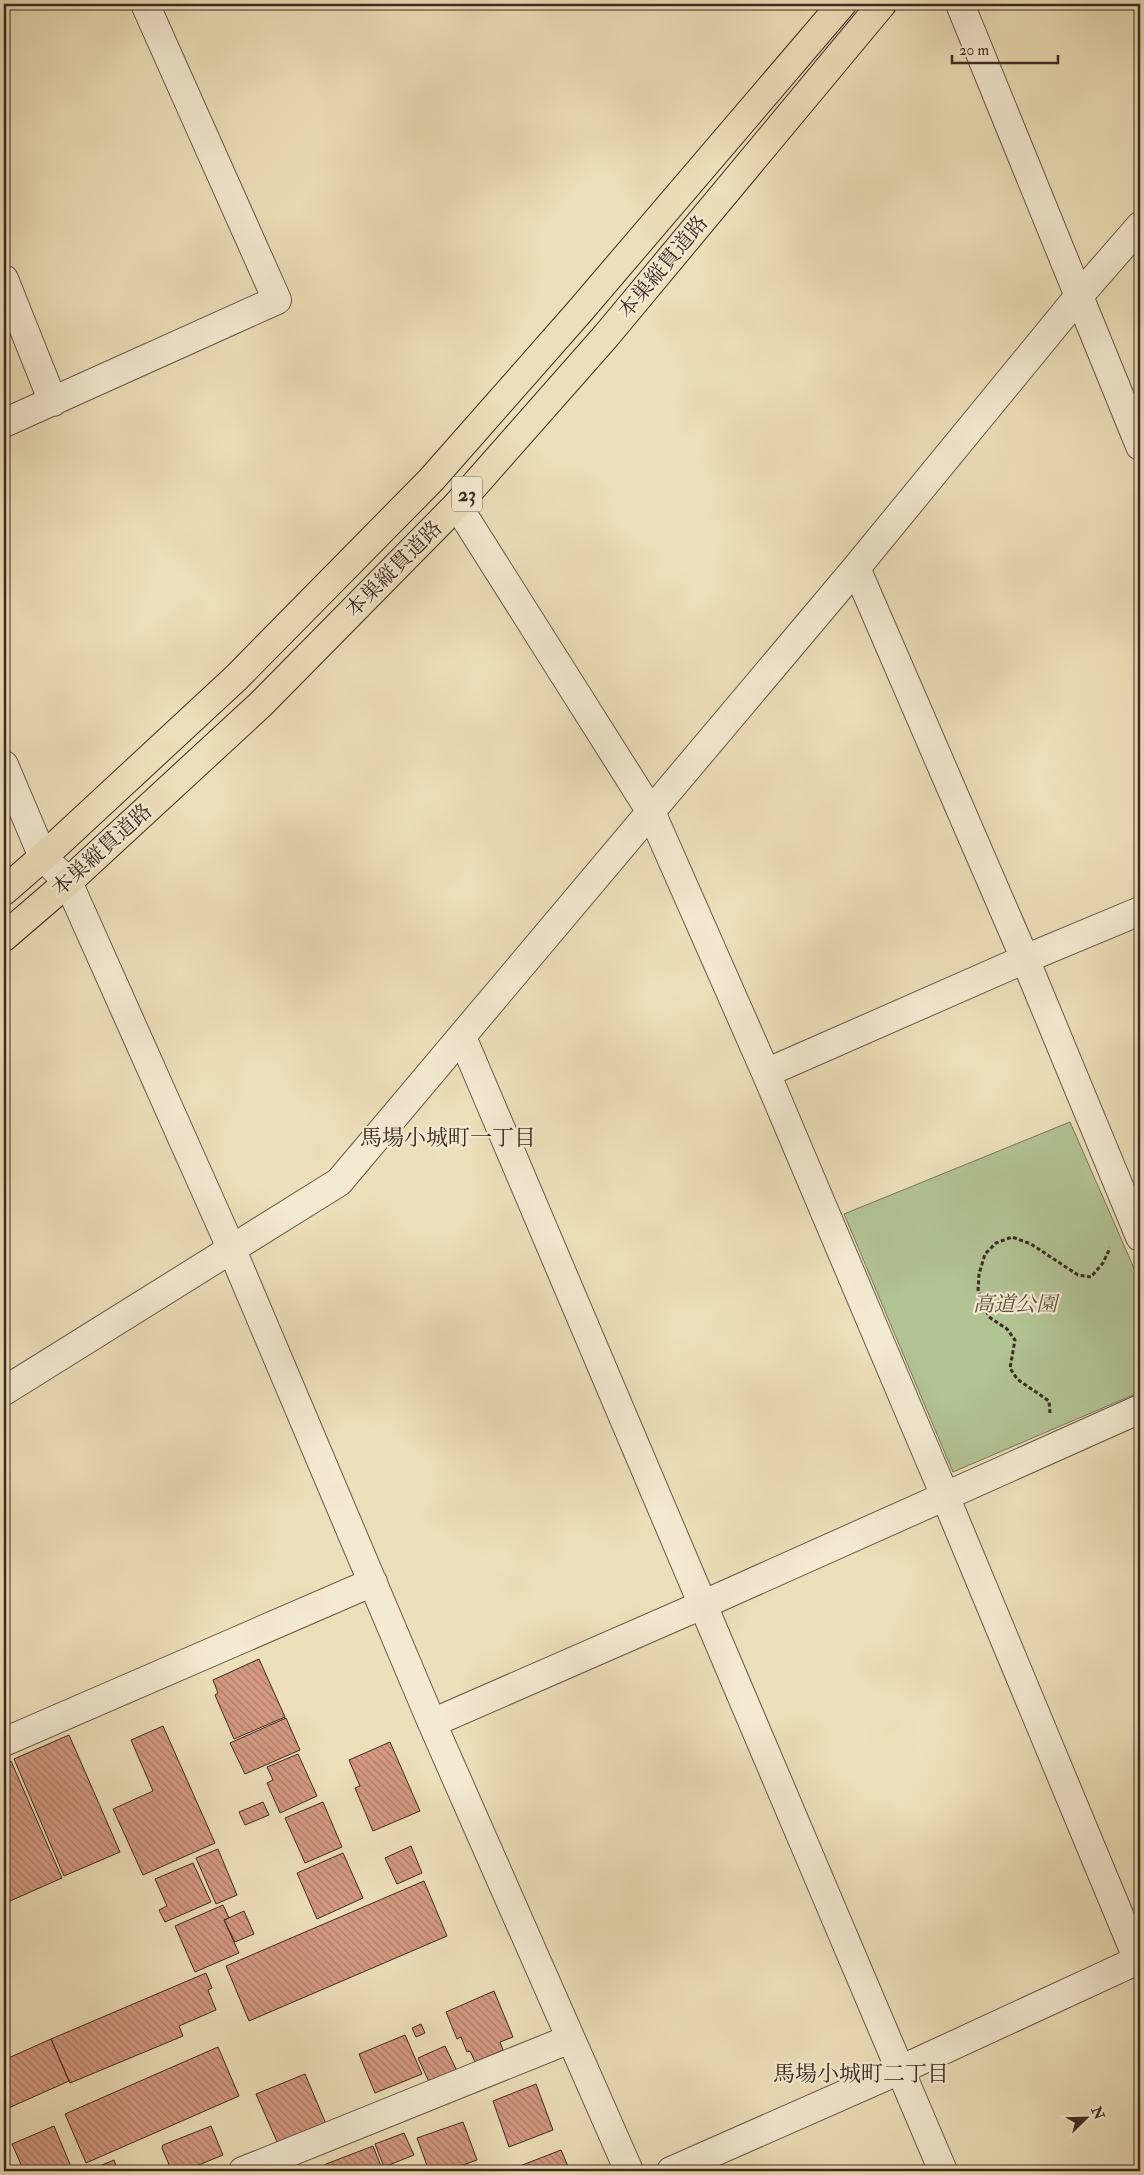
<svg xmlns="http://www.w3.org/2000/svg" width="1144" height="2175" viewBox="0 0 1144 2175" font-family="'IM FELL Double Pica','Noto Serif JP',serif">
<defs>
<pattern id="building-back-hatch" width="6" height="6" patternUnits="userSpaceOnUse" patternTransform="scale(1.25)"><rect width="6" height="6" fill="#d59982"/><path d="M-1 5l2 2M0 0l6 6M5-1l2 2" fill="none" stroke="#ae7d6a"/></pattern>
</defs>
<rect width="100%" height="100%" fill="#eddfb9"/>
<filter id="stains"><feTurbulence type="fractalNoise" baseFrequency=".004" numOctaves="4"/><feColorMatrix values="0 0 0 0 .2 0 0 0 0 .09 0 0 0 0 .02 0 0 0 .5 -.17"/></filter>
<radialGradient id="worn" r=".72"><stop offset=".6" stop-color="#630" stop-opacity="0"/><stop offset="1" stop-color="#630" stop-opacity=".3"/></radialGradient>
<path fill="#b2c394" stroke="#78765c" d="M1070 1122 1140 1282V1392L953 1472 844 1214Z"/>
<path fill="url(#building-back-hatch)" stroke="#3d2a23" d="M259 1659 285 1717 234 1739 215 1695 218 1693 213 1680Z
M286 1718 300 1750 245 1774 230 1743Z
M163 1726 215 1843 143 1875 113 1809 153 1791 131 1740Z
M69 1735 120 1852 64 1876 14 1759Z
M390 1742 420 1811 373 1831 355 1788 360 1786 349 1760Z
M298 1754 317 1796 280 1813 267 1783 273 1780 267 1767Z
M11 1761 62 1878 10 1901 4 1886V1765Z
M263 1802 269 1815 245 1825 239 1812Z
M323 1802 342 1847 305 1863 285 1818Z
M411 1846 422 1873 397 1884 385 1858Z
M218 1849 237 1895 216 1904 196 1858Z
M343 1853 363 1898 317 1919 297 1873Z
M193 1863 211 1902 165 1922 159 1910 167 1906 155 1879Z
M424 1881 447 1936 249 2021 226 1966Z
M223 1905 229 1918 224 1920 239 1953 195 1972 175 1926Z
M244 1911 254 1934 235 1942 224 1920Z
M206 1973 212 1988 208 1990 216 2010 179 2026 183 2036 70 2083 51 2039Z
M494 1991 513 2037 500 2042 503 2050 475 2062 470 2051 467 2052 461 2037 457 2039 446 2012Z
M421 2024 425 2033 416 2037 412 2028Z
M405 2035 422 2074 375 2093 359 2054Z
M51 2039 69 2081 4 2110V2060Z
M445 2046 457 2071 430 2084 418 2058Z
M218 2047 239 2096 86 2163 65 2114Z
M305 2074 326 2124 278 2144 256 2094Z
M536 2084 553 2130 509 2147 493 2101Z
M463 2122 477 2160 446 2171H429L417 2138Z
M54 2126 72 2169 67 2171H17L23 2169 12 2144Z
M211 2126 223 2155 184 2171H175L172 2166 170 2167 162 2148 163 2145Z
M404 2133 414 2155 384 2167 375 2144Z
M373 2146 383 2171H322L321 2168 326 2164Z
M561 2150 570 2171H507Z
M114 2160 118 2171H99L97 2167Z"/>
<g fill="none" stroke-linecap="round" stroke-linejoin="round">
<defs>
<path id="minor" d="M4 279 53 402
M4 423 277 300 145 4
M457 505 651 812 766 1073 945 1496 1140 1965
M856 568 1025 959 1140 1237
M4 765 43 857 68 882 232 1250 432 1723 629 2171
M462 1037 943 2171
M766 1073 1025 959 1140 911
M4 1391 339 1182 856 568 1079 296 1140 226
M432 1723 702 1605 1140 1409
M4 1742 373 1582
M243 2171 570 2039
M671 2171 900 2070 1138 1960"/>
<path id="tertiary" d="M960 4 1140 446
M1138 1960 1140 1959"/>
<path id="primary" d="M4 891 43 857 236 678 431 480 579 312 842 4
M4 937 68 882 261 704 457 505 606 336 882 4"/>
</defs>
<use href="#minor" stroke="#695748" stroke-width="30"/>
<use href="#tertiary" stroke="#695748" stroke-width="30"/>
<use href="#primary" stroke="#3d2a23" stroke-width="30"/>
<path stroke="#3d2a23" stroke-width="3" stroke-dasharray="4 2.5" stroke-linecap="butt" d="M1050 1413 1049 1401 1017 1379 1010 1368 1015 1340 1007 1329 989 1317 978 1291 979 1274 985 1254 996 1243 1012 1237 1031 1244 1078 1275 1091 1277 1103 1263 1110 1248"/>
<use href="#minor" stroke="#f3ead2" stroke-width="28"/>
<use href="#tertiary" stroke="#f3ead2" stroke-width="28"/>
<use href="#primary" stroke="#eddfb9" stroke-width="28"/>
</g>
<g text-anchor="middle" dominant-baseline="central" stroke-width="4.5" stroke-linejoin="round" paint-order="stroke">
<rect fill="#f3ead2" stroke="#746458" stroke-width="1" x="452" y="476.5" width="30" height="35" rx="4"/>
<g font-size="20" font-weight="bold" fill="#3d2a23">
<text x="467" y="494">23</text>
</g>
<g font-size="21" fill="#3d2a23" stroke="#f3ead2">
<text transform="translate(663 267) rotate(-50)">本巣縦貫道路</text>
<text transform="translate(394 569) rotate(-45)">本巣縦貫道路</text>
<text transform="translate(102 850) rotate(-42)">本巣縦貫道路</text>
</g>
<g font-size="21" font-style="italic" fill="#5a503f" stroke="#f3ead2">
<text x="1015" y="1304">高道公園</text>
</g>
<g font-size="22" fill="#3d2a23" stroke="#f3ead2">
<text x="448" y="1138">馬場小城町一丁目</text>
<text x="861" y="2074">馬場小城町二丁目</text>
</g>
</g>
<rect width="1144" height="2175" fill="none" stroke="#eddfb9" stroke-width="20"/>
<rect x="5" y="5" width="1134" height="2165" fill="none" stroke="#3d2a23" stroke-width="2.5"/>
<rect x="10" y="10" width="1124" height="2155" fill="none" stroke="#3d2a23"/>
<g transform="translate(1086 2118) rotate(67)" stroke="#f3ead2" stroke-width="4" paint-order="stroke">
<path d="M0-4L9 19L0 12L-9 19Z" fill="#3d2a23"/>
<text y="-8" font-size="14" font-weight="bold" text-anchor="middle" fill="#3d2a23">N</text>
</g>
<path d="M952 55v8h106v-8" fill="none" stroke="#3d2a23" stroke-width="2.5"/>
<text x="959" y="55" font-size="15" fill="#3d2a23" stroke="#f3ead2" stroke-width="4" paint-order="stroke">20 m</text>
<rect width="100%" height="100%" filter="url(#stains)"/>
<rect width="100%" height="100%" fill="url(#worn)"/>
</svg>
